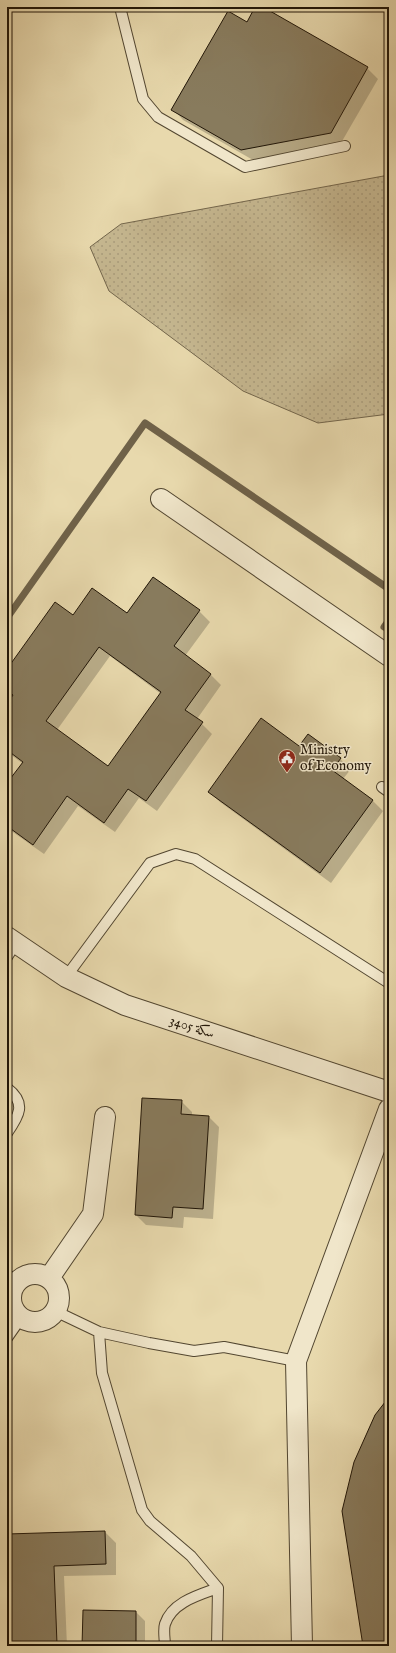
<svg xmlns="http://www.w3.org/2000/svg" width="396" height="1653" viewBox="0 0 396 1653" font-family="'IM FELL English',Amiri,serif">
<defs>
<pattern id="grass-dots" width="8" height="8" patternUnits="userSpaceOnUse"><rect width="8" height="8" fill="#c6b891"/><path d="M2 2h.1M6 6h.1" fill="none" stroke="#aa9d7c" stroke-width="1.8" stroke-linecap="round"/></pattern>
</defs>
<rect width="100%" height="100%" fill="#e8d9ad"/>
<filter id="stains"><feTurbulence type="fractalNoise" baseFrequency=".005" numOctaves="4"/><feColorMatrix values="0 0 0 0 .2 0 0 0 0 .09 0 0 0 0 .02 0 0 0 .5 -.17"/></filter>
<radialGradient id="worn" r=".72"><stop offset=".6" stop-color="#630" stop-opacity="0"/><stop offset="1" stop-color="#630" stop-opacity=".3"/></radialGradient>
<path fill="url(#grass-dots)" stroke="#73664c" d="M389 175V414L318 423 243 391 109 291 90 247 121 224Z"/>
<path fill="#0003" fill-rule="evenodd" d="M256 7H261L367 68 378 79 341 143 253 160 183 120 173 109 247 23Z
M199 611 210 622 185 656 211 675 221 685 197 719 212 734 157 811 139 798 115 832 78 806 44 854 7 828V785L22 763 7 752V706L13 697 7 692V670L73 616ZM110 656 161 694 108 767 57 730Z
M340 759 351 769 343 779 372 800 383 811 331 883 220 802 210 792Z
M181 1101 192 1112V1116H208L219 1127 213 1219 184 1217 183 1228 146 1225 136 1215Z
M105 1532 116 1543V1575L64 1576 67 1646H7V1535Z
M136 1612 145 1621V1646H83Z"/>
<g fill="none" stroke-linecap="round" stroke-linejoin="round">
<path stroke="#6f6249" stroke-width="7" d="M7 618 145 423 389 589
M384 627 389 620"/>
</g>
<path fill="#887b5d" stroke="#201507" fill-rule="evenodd" d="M255 7H263L368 67 331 133 241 150 171 110 228 11 247 22Z
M153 577 200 610 174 646 211 674 185 710 203 722 146 801 128 789 104 823 67 796 33 845 7 826V783L23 762 7 750V704L13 695 7 690V669L55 602 73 615 92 588 127 613ZM99 647 161 692 108 766 46 721Z
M261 718 299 746 308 734 341 758 332 770 373 800 320 873 208 792Z
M142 1098 182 1100 181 1114 209 1116 203 1209 173 1207 172 1218 135 1215Z
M389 1397V1644L385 1646H363L342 1511 354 1462 375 1415Z
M105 1531 106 1564 54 1566 57 1644 7 1645V1534Z
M83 1610 136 1611V1646H82Z"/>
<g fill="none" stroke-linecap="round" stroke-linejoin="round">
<defs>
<path id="service" d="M120 7 143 99 158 117 245 167 345 146
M382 787 389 792
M7 957 16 943
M66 977 150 863 176 854 195 859 389 983
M7 1088C27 1103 19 1116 7 1133
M7 1275 17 1282
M55 1311 99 1332 149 1343 194 1351 224 1347 296 1361
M99 1332 102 1373 142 1510 150 1521 191 1556 218 1588 217 1646
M7 1338 21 1318
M165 1646C165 1640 163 1630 165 1624 172 1602 199 1595 218 1588"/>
<path id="minor" d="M161 499 389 656
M7 937 66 977 125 1005 389 1092
M11 1298a24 24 0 1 1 48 0a24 24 0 1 1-48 0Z
M49 1278 93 1214 105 1117
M302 1646 296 1361 389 1109"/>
</defs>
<use href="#service" stroke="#524630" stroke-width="12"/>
<use href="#minor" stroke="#524630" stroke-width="22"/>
<use href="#service" stroke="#f0e6ca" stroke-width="10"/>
<use href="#minor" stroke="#f0e6ca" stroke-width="20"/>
</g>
<defs>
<symbol id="civic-pin" viewBox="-11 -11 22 30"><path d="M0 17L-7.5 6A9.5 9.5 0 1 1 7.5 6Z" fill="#8f2418" stroke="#f0e6ca"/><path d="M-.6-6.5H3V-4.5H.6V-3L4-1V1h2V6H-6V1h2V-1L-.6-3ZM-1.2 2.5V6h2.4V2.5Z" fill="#fff"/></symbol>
</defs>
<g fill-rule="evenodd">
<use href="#civic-pin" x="277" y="748" width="20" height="27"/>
</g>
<g text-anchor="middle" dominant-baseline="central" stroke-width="3" stroke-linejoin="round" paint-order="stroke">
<g font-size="14" fill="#201507" stroke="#f0e6ca" text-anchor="start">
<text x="300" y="750">Ministry<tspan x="300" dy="16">of Economy</tspan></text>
</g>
<g font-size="14" fill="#201507" stroke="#f0e6ca">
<text transform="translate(192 1027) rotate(18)">سكة 3405</text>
</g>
</g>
<rect width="396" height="1653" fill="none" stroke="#e8d9ad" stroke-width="24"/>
<rect x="8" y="8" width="380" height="1637" fill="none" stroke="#201507" stroke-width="2"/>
<rect x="12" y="12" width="372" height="1629" fill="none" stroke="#201507"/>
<rect width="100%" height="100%" filter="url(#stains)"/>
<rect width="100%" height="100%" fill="url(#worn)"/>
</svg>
